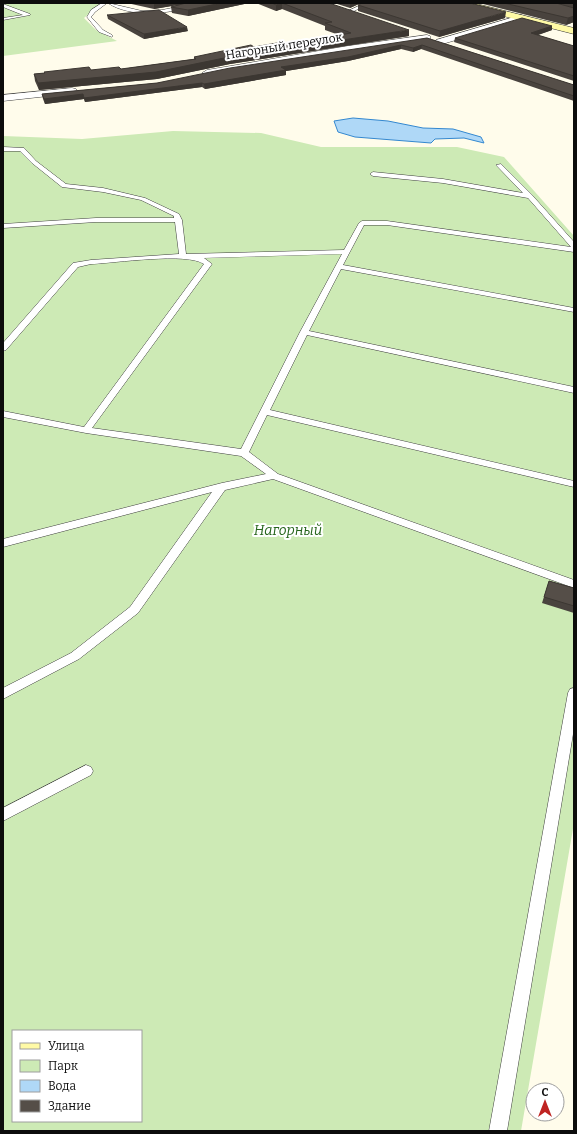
<svg xmlns="http://www.w3.org/2000/svg" width="577" height="1134" viewBox="0 0 577 1134" font-family="Bitter,serif">
<rect width="100%" height="100%" fill="#fffceb"/>
<path fill="#cdeab5" fill-rule="evenodd" d="M3 3H101L84 18 96 30 117 41 3 56Z
M173 131 261 133 321 147H457L504 157 574 236V823L521 1131H3V136L82 139ZM13 1031H141V1121H13Z"/>
<path fill="#afd8f7" stroke="#3488d0" d="M353 118 388 121 423 128 453 129 481 137 484 143 464 138 435 139 431 143 355 137 338 132 334 121Z"/>
<g fill="none" stroke-linecap="round" stroke-linejoin="round">
<defs>
<path id="lane" d="M102 3H107L95 12 91 17 103 30 112 35V37L99 32 87 17 91 10Z
M108 3 142 11 162 10 197 3C175 15 129 18 108 3Z
M365 3H370L350 13 346 12Z
M3 4 30 14V15L3 20V18L23 15 3 7Z
M3 147 24 148 36 161 66 184 103 188 145 198 179 214 182 220 186 254 344 250 359 223 362 221H387L571 247 528 198 443 183 373 176 370 174 373 172 443 179 523 193 496 165 501 164 532 195 574 242V252L387 225H364L343 265 574 308V312L341 269 309 331 574 387V393L307 335 270 410 574 481V487L267 415 249 452 278 474 574 580V588L273 479 225 490 138 613 79 659 3 699V688L71 653 130 607 212 492 3 547V539L222 483 266 474 241 456 86 433 3 417V411L84 427 204 264C187 252 115 263 91 264L78 267 6 350 3 351V343L73 263 91 260 179 254 175 222H96L3 228V224L96 218H174V216L141 200 103 192 62 187 32 163 20 151H3ZM342 254 300 332 241 449 92 428 212 264 204 258Z
M574 688V728L507 1131H489L568 693 570 689Z
M86 765 91 767 93 771 91 775 3 821V808Z"/>
<path id="street" d="M521 15 524 16V20L439 45 434 42 436 40Z
M427 35 430 36V40L207 76 202 73 207 70 348 46Z
M72 88 76 89 77 91 76 93 3 101V95Z"/>
<path id="secondary" d="M459 3H473L574 28V34L460 5Z"/>
</defs>
<use href="#lane" stroke="#3f3f3f" stroke-width="1"/>
<use href="#street" stroke="#3f3f3f" stroke-width="1"/>
<use href="#secondary" stroke="#2e2e2e" stroke-width="1"/>
<use href="#lane" fill="#fff" fill-rule="evenodd"/>
<use href="#street" fill="#fff" fill-rule="evenodd"/>
<use href="#secondary" fill="#fffaa6" fill-rule="evenodd"/>
</g>
<path fill="#49433e" d="M127 3H249L188 16 172 13 171 7 177 5 154 9Z
M256 3H329L409 36 230 64 157 79 39 90 35 81 34 74 45 73 44 72 121 69 194 59V57L254 47 281 45 339 35 325 30V26L282 9 276 11Z
M334 3H361L350 8Z
M479 3H574V22L566 25Z
M358 5 505 18 439 37 358 11Z
M107 15 188 31 144 39 108 19Z
M552 26V30L537 35 574 46V81L454 42 455 38Z
M427 38 574 85V101L421 49 413 52 401 49 348 61 286 71V75L205 89 202 87 85 102 84 99 45 104 43 99 42 94 157 83Z
M549 581 574 588V613L542 603Z"/>
<path fill="#3c3732" d="M154 3H190L154 9Z
M221 3H249L188 16V10Z
M282 3V9L276 11V5Z
M350 3H361L350 8Z
M506 12 505 18 439 37 440 31Z
M574 16V22L566 25 568 18Z
M552 26V30L530 38 531 33Z
M187 27 188 31 144 39V34Z
M409 30V36L230 64 157 79 39 90 38 83 229 57Z
M401 45V49L348 61 286 71V75L205 89 204 84 281 67Z
M422 45 421 49 413 52V48Z
M202 83V87L85 102 84 98Z
M83 94 84 99 45 104 44 99Z"/>
<path fill="#554e48" stroke="#3c3732" d="M186 3H221L188 10 171 7Z
M272 3H329L409 30 229 57 156 72 38 83 34 74 45 73 44 72 89 67 91 70 119 67 121 69 196 59 194 57 251 45 254 47 277 43 281 45 351 33 325 23 332 22 282 3 276 5Z
M362 3H470L506 12 440 31 358 5Z
M504 3H556L574 8V16L568 18Z
M159 10 187 27 144 34 107 15Z
M522 18 552 26 531 33 574 46V76L455 38Z
M427 38 574 85V96L422 45 413 48 401 45 348 57 281 67 286 70 204 84 202 83 84 98 83 94 44 99 42 94 157 83 230 68Z
M549 581 574 588V606L544 597Z"/>
<g text-anchor="middle" dominant-baseline="central" stroke-width="4" stroke-linejoin="round" paint-order="stroke">
<g font-size="12" fill="#0c0c0c" stroke="#fff">
<text transform="translate(284 46) rotate(-9)">Нагорный переулок</text>
</g>
<g font-size="14" font-style="italic" fill="#26651c" stroke="#fff">
<text x="288" y="530">Нагорный</text>
</g>
</g>
<rect width="577" height="1134" fill="none" stroke="#0c0c0c" stroke-width="8"/>
<rect x="12" y="1030" width="130" height="92" fill="#ffffff" stroke="#9e9e9e"/>
<rect x="20" y="1043" width="20" height="6" fill="#fffaa6" stroke="#9e9e9e"/>
<text x="48" y="1050" font-size="12" fill="#0c0c0c">Улица</text>
<rect x="20" y="1060" width="20" height="12" fill="#cdeab5" stroke="#9e9e9e"/>
<text x="48" y="1070" font-size="12" fill="#0c0c0c">Парк</text>
<rect x="20" y="1080" width="20" height="12" fill="#afd8f7" stroke="#9e9e9e"/>
<text x="48" y="1090" font-size="12" fill="#0c0c0c">Вода</text>
<rect x="20" y="1100" width="20" height="12" fill="#554e48" stroke="#9e9e9e"/>
<text x="48" y="1110" font-size="12" fill="#0c0c0c">Здание</text>
<g transform="translate(545 1102)"><circle r="19" fill="#ffffff" stroke="#9e9e9e"/>
<path d="M0-3L7 15L0 10L-7 15Z" fill="#bf2422"/>
<text y="-6" font-size="11" font-weight="bold" text-anchor="middle" fill="#0c0c0c">С</text>
</g>
</svg>
